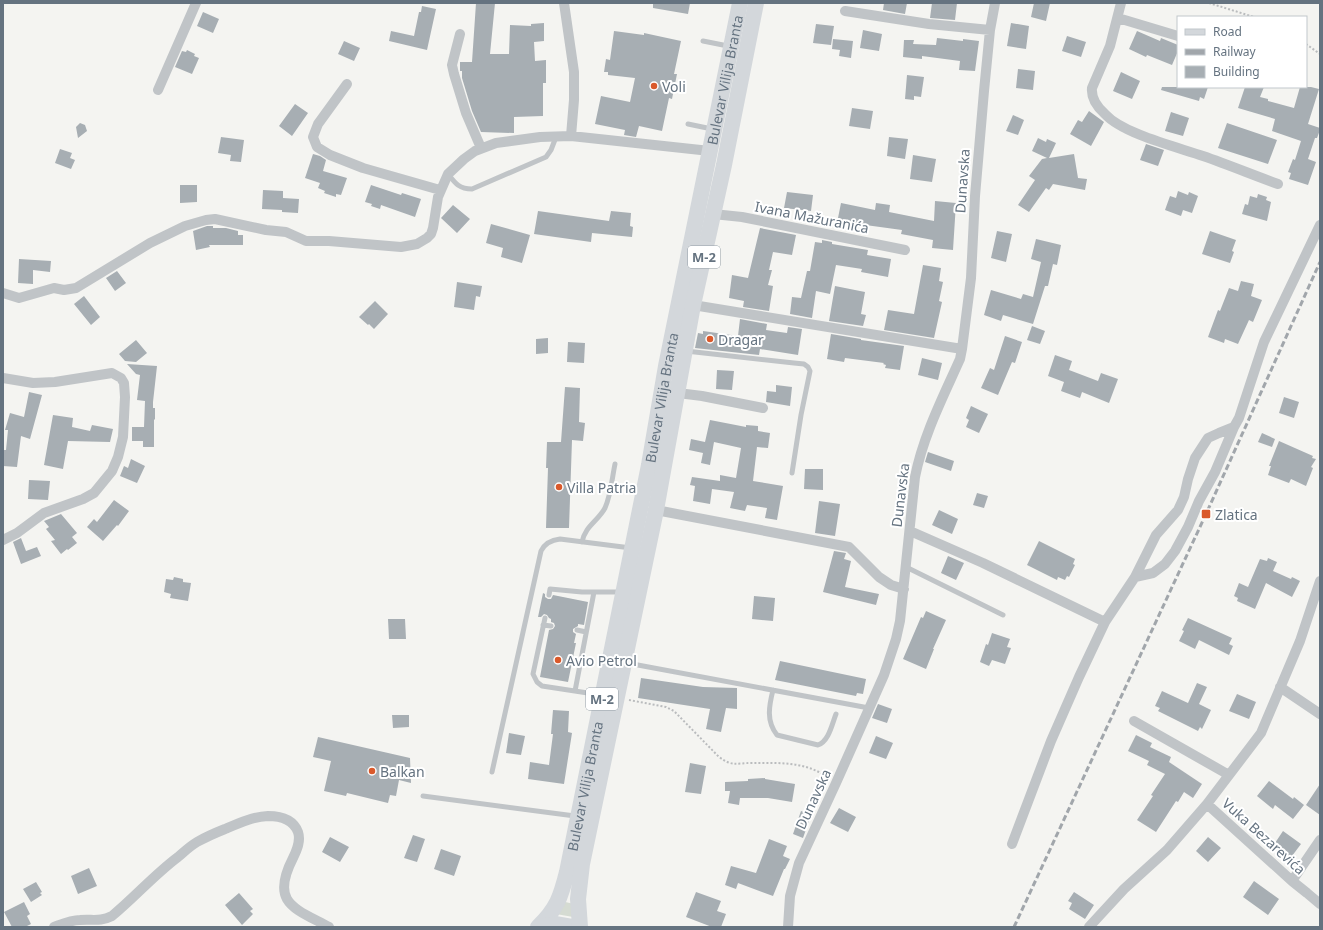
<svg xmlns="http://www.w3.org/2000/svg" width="1323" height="930" viewBox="0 0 1323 930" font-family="'Noto Sans',sans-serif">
<rect width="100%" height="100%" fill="#f4f4f1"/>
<path fill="#d5dbd2" d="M561 901 574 904 573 917 556 914Z"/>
<path fill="#a7aeb3" d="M476 3H495L490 54H509L510 25 531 26V24L544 23V41L534 42 535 61 546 60V83H543V116L514 117V133L481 132 472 111 462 78V71H460V62H472Z
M653 3H690L688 14 653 8Z
M884 3H907L905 14 883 10Z
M932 3H957L955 20 930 18Z
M1034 3H1050L1046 21 1031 17Z
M422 6 436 9 427 50 389 41 391 31 414 36 419 12H421Z
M203 12 219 19 213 33 197 26Z
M1011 23 1029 26 1026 49 1007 46Z
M816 24 834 26 831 45 813 43Z
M863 30 882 34 879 51 860 48Z
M614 31 644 35V33L681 41 674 74H677L672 99 669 98 662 131 639 126 636 137 624 135 625 130 595 124 601 96 630 102 635 78 608 75V72H604L606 59 610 60Z
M1137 31 1160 41 1161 38 1178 45V51L1172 65 1147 55 1146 57 1129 49Z
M1067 36 1086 42 1081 57 1062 51Z
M937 38 963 41V39L979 41 975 71 959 70 960 61 922 56V59L903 57 904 40H914L913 44 936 45Z
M833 39 853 41 851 58 839 56 840 50 832 49Z
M344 41 360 48 354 61 338 54Z
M187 50 195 54 194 56 199 58 192 74 175 67 182 51 186 52Z
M1018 69 1035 71 1033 90 1016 88Z
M1121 72 1140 81 1132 99 1113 91Z
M907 75 924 77 921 97 914 96V100L905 99Z
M1162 87H1208L1204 99 1200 97 1199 101 1161 90Z
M1245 87H1264L1260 97 1268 99V101L1294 108 1300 87H1311L1319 89 1308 124 1320 128V130L1317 138H1315L1308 159 1316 162 1308 185 1289 179 1291 173 1288 172 1293 159 1295 160 1301 141 1272 131 1275 119 1238 108Z
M295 104 308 113 292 136 279 126Z
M852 108 873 111 870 129 849 126Z
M1089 111 1104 122 1091 146 1070 134 1078 120 1082 122Z
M1171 112 1189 118 1183 136 1165 131Z
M1013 115 1024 120 1018 135 1006 131Z
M80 123 85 125 87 131 78 138 76 127Z
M1227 123 1277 140 1268 164 1218 148Z
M221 137 244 140 241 162 230 161 231 155 218 153Z
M889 137 908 139 905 159 887 156Z
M1038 138 1046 142 1047 139 1056 143 1049 158 1074 154 1078 178 1087 179 1085 190 1053 184 1049 190 1046 188 1029 212 1018 205 1035 180 1029 176 1042 159 1047 158 1032 151Z
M1146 144 1164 150 1158 166 1140 160Z
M60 149 72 153 70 158 75 160 71 169 55 163Z
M313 154 320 156 326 160 323 171 347 178 341 195 336 194V197L324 193 325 191 318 188 320 183 305 178Z
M913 155 936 159 932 182 910 179Z
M180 185H197V202L180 203Z
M371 185 401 195 402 193 421 199 415 217 381 205 380 209 371 206 372 204 365 202Z
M263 190 283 191V198L299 199 298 213 282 212V210L262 209Z
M1178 191 1188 195 1189 192 1198 196 1192 213 1183 210 1181 216 1165 210 1170 196 1176 198Z
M787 192 813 195 811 211 784 208Z
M1258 194 1267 197 1266 200 1271 202 1267 221 1242 214 1245 204 1248 205 1250 196 1257 198Z
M935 201 956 203 953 250 932 248 933 240 901 234 902 230 858 224V227L837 223 841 203 875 210 876 203 890 205 889 212 934 221Z
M453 205 470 219 457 233 441 218Z
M538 211 609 221 611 211 631 213 630 226 633 227 632 237 592 233 591 242 534 234Z
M491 224 530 235 522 263 501 257 503 248 486 243Z
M207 226H213V228H226L238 231V235H243V245H209L210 247 196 250 193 231Z
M760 228 796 235 792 255 773 252 769 270H772L768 285 773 286 769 311 743 307 744 301 729 298 732 275 748 278Z
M997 231 1012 234 1006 262 991 258Z
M1210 231 1236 240 1232 251 1234 252 1230 263 1202 254Z
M1036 239 1061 245 1057 265 1053 264 1048 286H1045L1033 324 1003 315 1001 321 984 315 991 290 1021 299 1023 294 1033 297 1041 262 1031 259Z
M822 240 832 242V244L868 250 867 255 891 259 888 277 861 272 862 269 836 265 830 294 816 291 812 318 790 314 792 297 801 298 807 271H810L815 242 822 243Z
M19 259 51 261 50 272 33 270V284L18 283Z
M923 265 941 268 939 281 943 282 939 301 942 302 934 338 884 330 888 310 914 314Z
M117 271 126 283 115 291 106 278Z
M1241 281 1254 284 1251 296 1262 300 1253 322 1249 320 1238 344 1225 339 1224 343 1208 337 1218 310 1220 311 1229 288 1238 291Z
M457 282 482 286 480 297 476 296 474 310 454 307Z
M835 286 865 292 861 314 866 315 863 326 829 321Z
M84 296 100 317 91 325 74 304Z
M375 301 388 314 374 329 369 324 368 325 359 317Z
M740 319 767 324 766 330 787 333 788 327 802 329 798 355 760 349 759 355 695 348 698 333 703 334V331L738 336Z
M1032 326 1045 331 1040 344 1027 340Z
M831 334 861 339V340L904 346 900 370 885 368 886 365 883 364 884 363 845 358 844 362 827 359Z
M1005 336 1022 342 1015 363 1012 362 998 395 981 388 990 368 994 370Z
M548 338V353L536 354V339Z
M136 340 147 353 136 362 125 361 119 354Z
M568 342 585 343 584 363 567 362Z
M1055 355 1072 361 1069 370 1098 381 1101 373 1118 379 1109 403 1082 392 1080 398 1061 391 1064 382 1048 376Z
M922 358 942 363 938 380 918 375Z
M127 364 157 366 153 402V408H155V420L154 419V447H143V441H132V427H144L145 401 137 400 140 375 136 374Z
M717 370 734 371 732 390 716 389Z
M776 385 792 387 790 406 766 402 767 391 776 392Z
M565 387 580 388 579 422 585 423 583 441 572 440 569 528H546L548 468H546L547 442H561Z
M29 392 42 395 30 439 21 436 17 467 3 466V450H6L8 430H5L10 413 24 417Z
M1284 397 1299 402 1294 418 1279 413Z
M971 406 988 414 979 433 966 427 969 420 966 418Z
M53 415 73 418 72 427 90 431 92 425 113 429 110 442 68 441 63 469 44 465Z
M710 420 746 427V425L758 426V431L770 433 768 448 757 447 753 481 783 486 777 520 765 518 767 508 747 505 745 511 730 508 734 492 712 489 710 504 693 501 695 486 690 485 692 477 720 481V475L736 478 741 448 714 442 710 465 701 463 703 453 689 450 691 439 705 442Z
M1262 433 1275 439 1272 447 1258 442Z
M1279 441 1313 456 1312 458 1316 459 1311 467 1313 468 1306 486 1291 479 1289 483 1268 475 1271 466H1269Z
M928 452 954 461 951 471 925 462Z
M131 459 145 466 137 483 120 476 124 466 128 468Z
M805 469H823V490L804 489Z
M29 480 50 481 48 500 28 499Z
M977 493 988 496 984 508 973 505Z
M114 500 129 511 118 526 117 525 103 541 87 527 94 519 97 522Z
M819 501 840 504 835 536 815 533Z
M939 510 958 519 952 534 932 525Z
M61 514 77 533 72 537 77 543 68 550 67 549 61 554 51 541 55 540 46 529 49 527 44 521Z
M21 538 26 551 37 547 41 556 21 564 13 542Z
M1039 541 1075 559 1073 564 1075 565 1069 577 1067 576 1065 580 1058 577 1057 580 1027 565Z
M834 551 846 553 844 559 851 561 845 587 879 594 876 605 823 592Z
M948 556 964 563 956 580 941 573Z
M1268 558 1277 562 1273 571 1291 579 1292 577 1300 581 1292 597 1266 583 1255 609 1237 601 1238 598 1234 596 1239 583 1248 587 1260 559 1267 561Z
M174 577 183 579V582L191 583 188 601 170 598 171 594 164 592 166 579 173 580Z
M543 593 545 594V597L548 599H551L553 595 588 602 584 625 578 624V626L573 629V632L576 634 574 643H576L568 682 540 677 549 630 553 629 555 626 554 623 551 622V619L549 618 547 615 544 614 541 617H538Z
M754 596 775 598 773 621 752 619Z
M926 611 946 620 933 649H934L926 669 903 659 921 617 923 618Z
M1188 618 1232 638 1229 644 1233 646 1229 655 1199 640 1195 649 1179 641 1184 631 1182 630Z
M388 619H405L406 639H389Z
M992 633 1010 639 1007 647 1011 648 1005 664 992 660 989 666 980 662 986 644 988 645Z
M780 661 866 679 863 694 857 693 856 696 775 680Z
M641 678 703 687 737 688V709L726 708 721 732 706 729 710 709 638 698Z
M1197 683 1207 687 1199 704 1211 710 1202 729 1200 727 1198 731 1158 711 1160 708 1155 706 1162 691 1188 703Z
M1237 694 1256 702 1249 719 1229 711Z
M878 704 892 709 887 723 872 718Z
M553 710 569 711 568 732 572 733 564 784 528 779 530 762 549 765 553 734H551Z
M392 715H409V727L393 728Z
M509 733 525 736 521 755 506 753Z
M1136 735 1152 743 1150 747 1171 757 1169 762 1202 784 1193 798 1184 792 1178 802 1176 801 1156 832 1137 820 1153 796 1151 795 1165 774 1147 765 1149 761 1128 751Z
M876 736 893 743 886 759 869 753Z
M318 737 410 758 411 783 399 780 396 796 390 795 388 803 347 793 346 796 324 791 331 761 313 757Z
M690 763 706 766 701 794 685 792Z
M765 778V779L795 784 792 802 768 798H740L739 805 728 803 730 791H725V782L748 781V779Z
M1269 781 1293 799 1294 797 1304 805 1293 819 1275 805 1273 809 1257 796Z
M1320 784V815L1306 805Z
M839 808 856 817 848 832 830 823Z
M801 811 811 815 803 838 793 834Z
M1283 831 1301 844 1289 860 1275 850 1278 845 1275 843Z
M413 835 425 839 417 862 404 858Z
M330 837 349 847 340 862 322 852Z
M1208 837 1221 848 1208 862 1196 851Z
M769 839 787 846 783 856 790 859 785 869H784L773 896 738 883 736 889 725 885 731 866 756 873Z
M441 849 461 856 454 876 434 869Z
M89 868 97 886 78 894 71 876Z
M1254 881 1279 899 1268 915 1243 897Z
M36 882 42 892 40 893 42 895 31 902 23 889Z
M696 892 721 901 717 911 726 914 721 927H712L686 917Z
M1074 892 1094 905 1085 919 1069 909 1072 903 1068 901Z
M239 893 253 909 250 911 253 914 242 925 225 905Z
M24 902 30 914 27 916 31 924 25 927H12L4 912Z"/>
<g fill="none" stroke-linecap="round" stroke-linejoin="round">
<path stroke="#babcbe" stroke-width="2" stroke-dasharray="2 2" stroke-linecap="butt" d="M1209 3 1254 17
M1306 44 1320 54
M629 700 666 707 674 711 719 757C733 767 736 763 751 763 777 763 805 761 827 777"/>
<path stroke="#c0c4c7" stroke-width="5" d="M703 41 728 46
M688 124 712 129
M448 174C455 183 459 189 472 189L546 157 551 150 556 137
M686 351 794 363 804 364 808 367 810 371 809 376 801 415 792 473
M582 542C585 526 598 521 605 508 611 495 612 478 615 464
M906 567 1003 615
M549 595 550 589 582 592H622
M545 618 533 674 537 682 542 686 601 695
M543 625 551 626
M577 630 586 632
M627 663 869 708
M773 690C769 706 766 721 777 735L818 745C829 741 832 724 836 714
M575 691 594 592
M492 772 541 551C545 543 551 540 560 539L631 548
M423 796 575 816"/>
<path stroke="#c0c4c7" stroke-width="10" d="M564 3 574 72V100L571 136
M1121 3 1110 46 1092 88C1091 98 1097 107 1105 114 1123 134 1177 147 1203 156 1229 165 1253 175 1278 184
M845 11 929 24 990 30
M1118 18 1178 36
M460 34 452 65 454 74 466 113 481 148
M347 84 318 124 313 137 317 147 330 155 363 168 440 190
M158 90 196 3
M713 214 742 217 905 250
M3 293 19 298 54 288 64 290 76 288 150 243 185 226 206 220 215 219 266 230 286 232 306 241H329L401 247 417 244 427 238 431 234 433 228 438 197 448 174 464 159 475 151 496 143 540 137 571 136 710 151
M693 305 962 349
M3 378 33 383 55 382 112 373 121 378 124 383 125 397 123 437 118 457 112 471 94 493 83 499 44 513 17 533 3 540
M678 393 702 396 763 408
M656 510 849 547 879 577 891 585 904 589
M910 531 983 563 1105 622
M1135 577 1153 573 1165 564 1175 551 1188 527 1199 501 1215 472 1234 427
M1280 687 1320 714
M1134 721 1229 775
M1207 804 1292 881 1307 893 1320 904
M1012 844 1051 741 1079 677 1105 622 1135 577 1156 535 1178 510 1184 497 1188 479 1195 458 1208 438 1219 433 1234 427 1239 418 1264 342 1320 225
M1292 881 1320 840
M54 927C62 924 71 920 80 920 93 919 100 922 112 916 135 897 154 875 178 857 184 852 190 846 197 842 206 837 215 833 225 829 239 823 252 817 268 816 280 816 293 819 298 832 301 841 297 850 293 858 270 903 294 908 329 927
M788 927 790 896 799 863 836 783 884 675 896 639 900 621 915 477C923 436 943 397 960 359L962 349 971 278 975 196 984 91 990 30 995 3
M1089 927 1124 889 1167 850 1207 804 1261 733 1300 641 1320 581"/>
<g stroke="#d3d7db" stroke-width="16">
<path id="s1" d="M538 927C557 909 561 896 567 872L649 465 666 366 740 3"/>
<path d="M539 927 555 924 572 927"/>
<path d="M580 927 578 899 582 864 656 510 693 305 724 165 756 3"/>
</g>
<path stroke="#a1a6ab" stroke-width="3" stroke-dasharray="6 3" stroke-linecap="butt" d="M1014 927 1206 514 1320 262"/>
</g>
<g fill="#da592b" stroke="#fff" stroke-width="1.5">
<circle cx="654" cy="86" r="4"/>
<circle cx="710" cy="339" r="4"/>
<circle cx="559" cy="487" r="4"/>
<rect x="1201" y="509" width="10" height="10" rx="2"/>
<circle cx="558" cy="660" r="4"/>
<circle cx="372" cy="771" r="4"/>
</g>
<g text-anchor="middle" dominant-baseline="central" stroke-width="4" stroke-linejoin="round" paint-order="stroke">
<g fill="#fff" stroke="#939da6" stroke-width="1">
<rect x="688" y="246" width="32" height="22" rx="3"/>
<rect x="586" y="688" width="32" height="22" rx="3"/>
</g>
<g font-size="13" font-weight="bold" fill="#657380">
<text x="704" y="257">M-2</text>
<text x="602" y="699">M-2</text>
</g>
<g font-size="14" fill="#657380" stroke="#fff">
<text stroke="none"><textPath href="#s1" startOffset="871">Bulevar Vilija Branta</textPath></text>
<text transform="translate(962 181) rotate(-86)">Dunavska</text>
<text transform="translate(812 217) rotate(11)">Ivana Mažuranića</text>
<text stroke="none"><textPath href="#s1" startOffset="547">Bulevar Vilija Branta</textPath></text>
<text transform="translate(900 495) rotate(-83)">Dunavska</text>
<text stroke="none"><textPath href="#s1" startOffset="151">Bulevar Vilija Branta</textPath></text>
<text transform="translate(813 799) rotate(-65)">Dunavska</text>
<text transform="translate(1264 836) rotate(42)">Vuka Bezarevića</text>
</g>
<g font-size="14" fill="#657380" stroke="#fff" text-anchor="start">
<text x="662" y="86">Voli</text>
<text x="718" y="339">Dragar</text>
<text x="567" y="487">Villa Patria</text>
<text x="1215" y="514">Zlatica</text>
<text x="566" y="660">Avio Petrol</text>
<text x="380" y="771">Balkan</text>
</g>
</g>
<rect width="1323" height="930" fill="none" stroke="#657380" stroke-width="8"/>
<rect x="1177" y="16" width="130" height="72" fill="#ffffff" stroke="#c1c7cc"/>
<rect x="1185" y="29" width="20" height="6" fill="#d3d7db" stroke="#c1c7cc"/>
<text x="1213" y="36" font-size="12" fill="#657380">Road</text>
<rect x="1185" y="49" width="20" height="6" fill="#a1a6ab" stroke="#c1c7cc"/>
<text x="1213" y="56" font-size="12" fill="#657380">Railway</text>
<rect x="1185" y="66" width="20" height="12" fill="#a7aeb3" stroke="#c1c7cc"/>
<text x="1213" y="76" font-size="12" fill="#657380">Building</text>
</svg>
